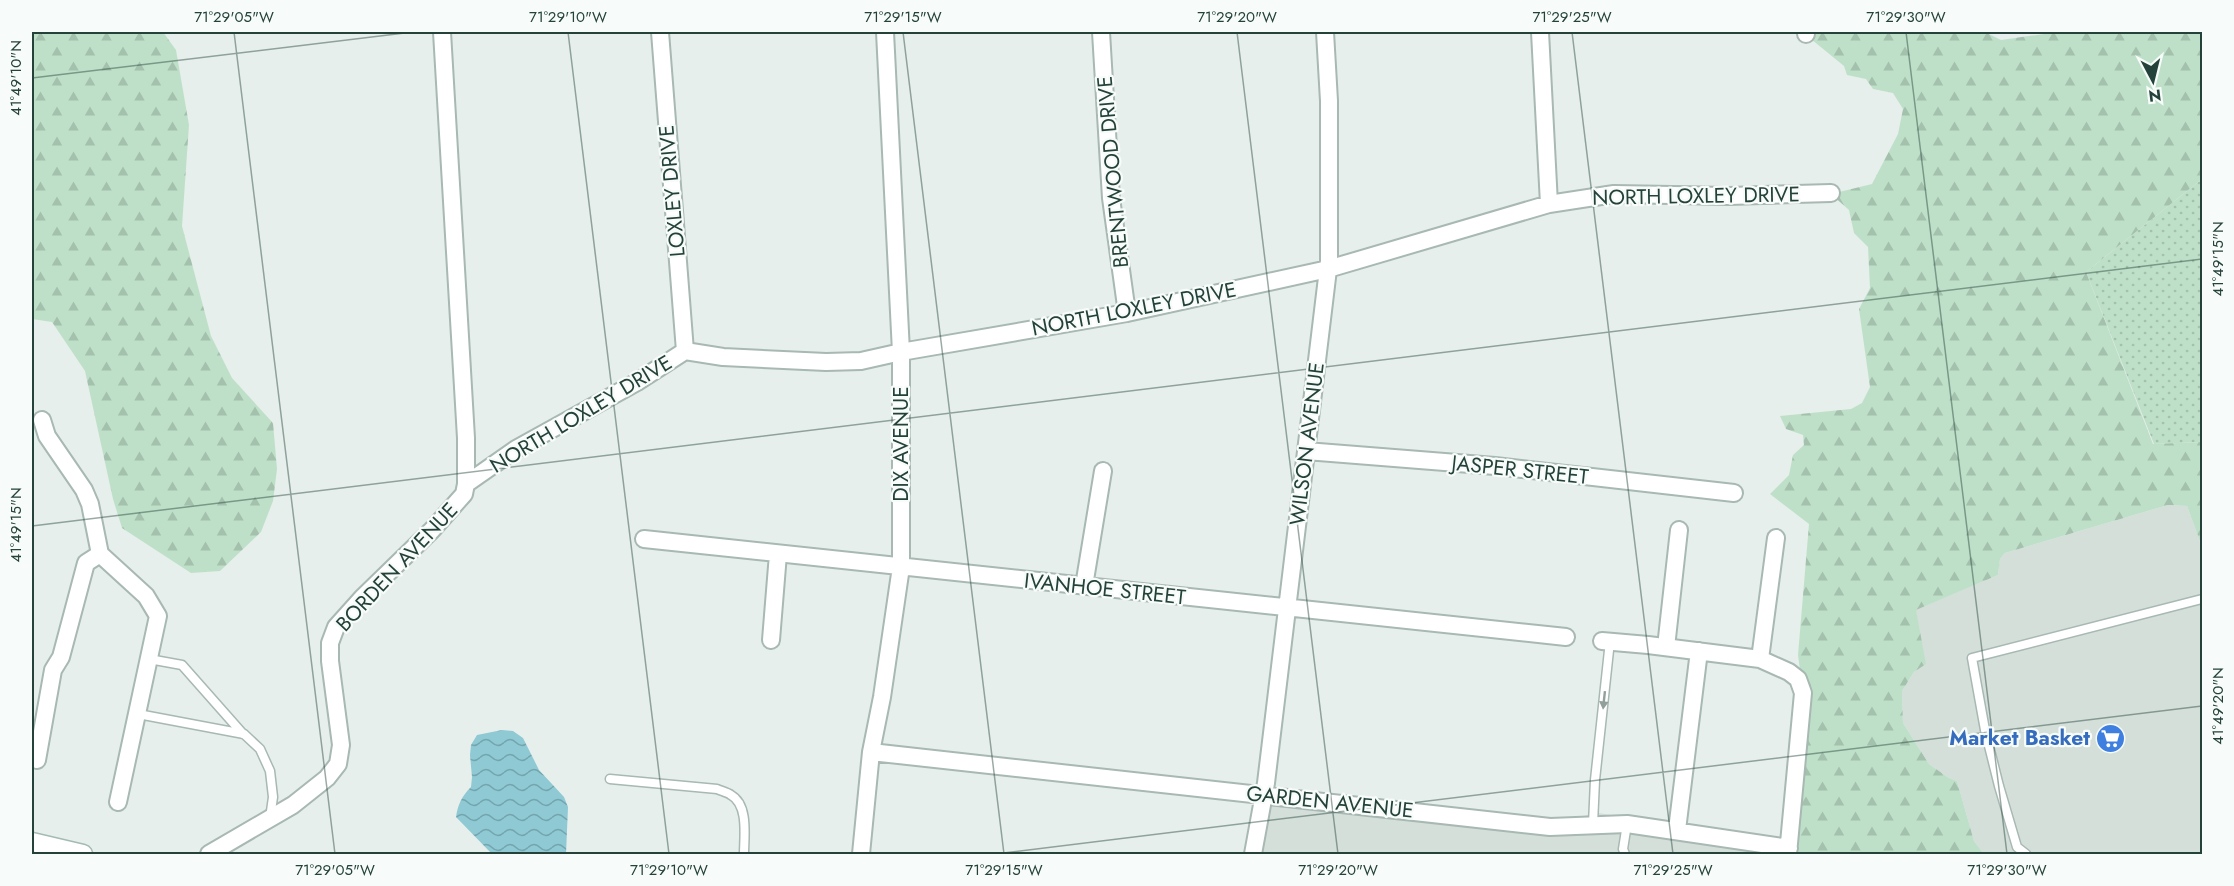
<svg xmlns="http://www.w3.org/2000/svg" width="2234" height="886" viewBox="0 0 2234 886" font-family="Jost,sans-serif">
<defs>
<pattern id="grass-dots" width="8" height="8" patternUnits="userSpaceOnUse" patternTransform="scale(1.5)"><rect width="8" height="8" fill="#bfe0c8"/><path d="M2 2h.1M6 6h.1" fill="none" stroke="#a4c1ad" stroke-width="1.8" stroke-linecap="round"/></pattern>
<pattern id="forest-firs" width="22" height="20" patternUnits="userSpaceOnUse" patternTransform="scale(1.5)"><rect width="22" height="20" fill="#bfe0c8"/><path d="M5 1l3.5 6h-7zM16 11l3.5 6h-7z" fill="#a4c1ad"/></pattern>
<pattern id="water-waves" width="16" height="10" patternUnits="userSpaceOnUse" patternTransform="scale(1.5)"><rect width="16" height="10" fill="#8ec9d4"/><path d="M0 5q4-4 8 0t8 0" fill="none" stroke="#74a5ad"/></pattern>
</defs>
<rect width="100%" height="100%" fill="#e6efeb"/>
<path fill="#d4dfda" d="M2168 505 2187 506 2202 547V854H1984L1974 841 1957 781 1949 778 1929 764 1903 723 1902 691 1914 672 1925 664 1915 610 1998 575 2000 559 2005 553Z
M1264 796 1554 822 1599 813 1772 843 1782 854H1253Z"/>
<path fill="url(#grass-dots)" d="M2202 179V442L2154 444 2086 272Z"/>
<path fill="url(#forest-firs)" d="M32 32H163L176 50 189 125 182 226 211 336 232 378 273 423 277 469 273 501 261 532 220 571 191 573 122 528 113 499 85 371 52 322 32 319Z
M1806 32H1985L2001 40 2058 32H2202V179L2086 272 2153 444 2202 442V547L2187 506 2168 505 2005 553 2000 559 1998 575 1916 610 1926 664 1914 672 1902 691 1903 723 1929 764 1949 778 1957 781 1974 841 1984 854H1782L1800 670 1798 655 1809 524 1770 494 1789 475 1793 455 1804 445 1803 435 1786 429 1780 416 1851 409 1862 403 1870 387 1859 309 1870 288 1868 247 1854 233 1849 210 1831 194 1872 184 1898 134 1903 109 1893 93 1873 89 1866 79 1847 75 1844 66 1806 35Z"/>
<path fill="url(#water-waves)" d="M502 730 513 731 523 738 539 770 564 797 568 807 566 854H492L456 817C458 804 462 796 471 787L472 777 470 755 471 745 477 735Z"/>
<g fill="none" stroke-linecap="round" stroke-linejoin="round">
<defs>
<path id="service" d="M149 659 182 665 243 734
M138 714 244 734 260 749 270 771 273 797 270 818
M610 779 717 789C721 791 727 792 731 795 749 805 744 837 744 854
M1593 824 1595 780 1610 641
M1625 854 1623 849 1627 824
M2026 854 2017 847 1999 786 1985 730 1972 658 2202 599"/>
<path id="minor" d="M660 32 685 351
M1101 32 1111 198 1127 313
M1540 32 1549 204
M1806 32V34
M42 420 47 436 84 490 90 504 100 554 146 596 158 616 118 802
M1306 451 1495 466 1734 493
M466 484 516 449 637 382 685 351 723 357 826 362 861 361 901 352 1127 313 1328 269 1549 204 1614 194 1729 196 1831 193
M1776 538 1760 659 1789 672 1798 679 1803 693 1788 854
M644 539 1566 637
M1084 586 1103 471
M771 640 778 554
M1602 641 1648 645 1760 659
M1666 647 1679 530
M871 752 1550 827 1627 824 1789 848
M37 760 53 670 61 657 86 563 100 554
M1677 830 1699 651
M209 854 293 805 327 778 338 764 341 745 330 661V643L336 627 362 598 432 530 464 494 466 484V438L442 32
M861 854 871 752 882 697 901 567V352L885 32
M1253 854 1266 783 1329 261V101L1325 32"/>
<path id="secondary" d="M32 842 83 854"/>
</defs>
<use href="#service" stroke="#a8b8b2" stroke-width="11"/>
<use href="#minor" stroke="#a8b8b2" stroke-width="20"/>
<use href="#secondary" stroke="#a4bbb3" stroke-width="21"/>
<use href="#service" stroke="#fff" stroke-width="8"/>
<use href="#minor" stroke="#fff" stroke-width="16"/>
<use href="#secondary" stroke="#fff" stroke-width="18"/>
</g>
<defs><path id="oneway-solid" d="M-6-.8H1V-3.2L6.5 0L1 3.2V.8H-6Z" transform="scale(1.5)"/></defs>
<use fill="#92a09c" href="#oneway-solid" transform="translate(1604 700) rotate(96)"/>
<path fill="none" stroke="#24423a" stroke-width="1.5" stroke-opacity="0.45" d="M234 32 335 854M568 32 669 854M903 32 1004 854M1237 32 1338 854M1572 32 1673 854M1906 32 2007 854M32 78 413 32M32 526 2202 259M995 854 2202 706"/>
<defs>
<symbol id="supermarket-disc" viewBox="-11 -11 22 22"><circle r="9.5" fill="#3f7fe0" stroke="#f7fbf9"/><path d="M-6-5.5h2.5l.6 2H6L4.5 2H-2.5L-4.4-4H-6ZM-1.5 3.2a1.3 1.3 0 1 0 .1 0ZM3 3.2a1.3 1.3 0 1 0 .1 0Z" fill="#fff"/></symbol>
</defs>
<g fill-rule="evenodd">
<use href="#supermarket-disc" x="2094" y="722" width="33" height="33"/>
</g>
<g text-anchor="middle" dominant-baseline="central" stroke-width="4.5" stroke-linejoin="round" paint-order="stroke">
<g font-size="21" fill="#24423a" stroke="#f7fbf9">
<text transform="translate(1113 172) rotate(-95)">BRENTWOOD DRIVE</text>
<text transform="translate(672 191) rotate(-95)">LOXLEY DRIVE</text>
<text transform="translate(1696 196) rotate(-1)">NORTH LOXLEY DRIVE</text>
<text transform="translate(1134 309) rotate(-11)">NORTH LOXLEY DRIVE</text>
<text transform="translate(581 414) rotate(-31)">NORTH LOXLEY DRIVE</text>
<text transform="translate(901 444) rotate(-90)">DIX AVENUE</text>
<text transform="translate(1307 444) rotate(-83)">WILSON AVENUE</text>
<text transform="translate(1520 470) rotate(6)">JASPER STREET</text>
<text transform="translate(397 567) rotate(-47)">BORDEN AVENUE</text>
<text transform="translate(1105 589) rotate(6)">IVANHOE STREET</text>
<text transform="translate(1330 802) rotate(6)">GARDEN AVENUE</text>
</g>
<g font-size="21" font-weight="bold" fill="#366cbe" stroke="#f7fbf9" text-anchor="end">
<text x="2090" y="738">Market Basket</text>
</g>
</g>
<rect width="2234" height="886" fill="none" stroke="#f7fbf9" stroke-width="66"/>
<g transform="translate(2153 81) rotate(173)" stroke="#f7fbf9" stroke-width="4.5" paint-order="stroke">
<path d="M0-4.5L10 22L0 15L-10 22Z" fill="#24423a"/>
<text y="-9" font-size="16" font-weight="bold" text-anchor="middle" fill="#24423a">N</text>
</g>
<rect x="33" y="33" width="2168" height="820" fill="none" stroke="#24423a" stroke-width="2"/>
<g font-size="15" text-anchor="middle" fill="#24423a">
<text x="234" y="22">71°29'05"W</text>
<text x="568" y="22">71°29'10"W</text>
<text x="903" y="22">71°29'15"W</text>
<text x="1237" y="22">71°29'20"W</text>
<text x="1572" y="22">71°29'25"W</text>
<text x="1906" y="22">71°29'30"W</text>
<text transform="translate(16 78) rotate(-90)" y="5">41°49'10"N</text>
<text transform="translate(2218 259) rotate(-90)" y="5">41°49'15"N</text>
<text transform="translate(16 525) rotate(-90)" y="5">41°49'15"N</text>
<text transform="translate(2218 706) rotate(-90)" y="5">41°49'20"N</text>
<text x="335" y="875">71°29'05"W</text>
<text x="669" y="875">71°29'10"W</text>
<text x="1004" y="875">71°29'15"W</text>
<text x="1338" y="875">71°29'20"W</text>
<text x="1673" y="875">71°29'25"W</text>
<text x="2007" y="875">71°29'30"W</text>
</g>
</svg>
